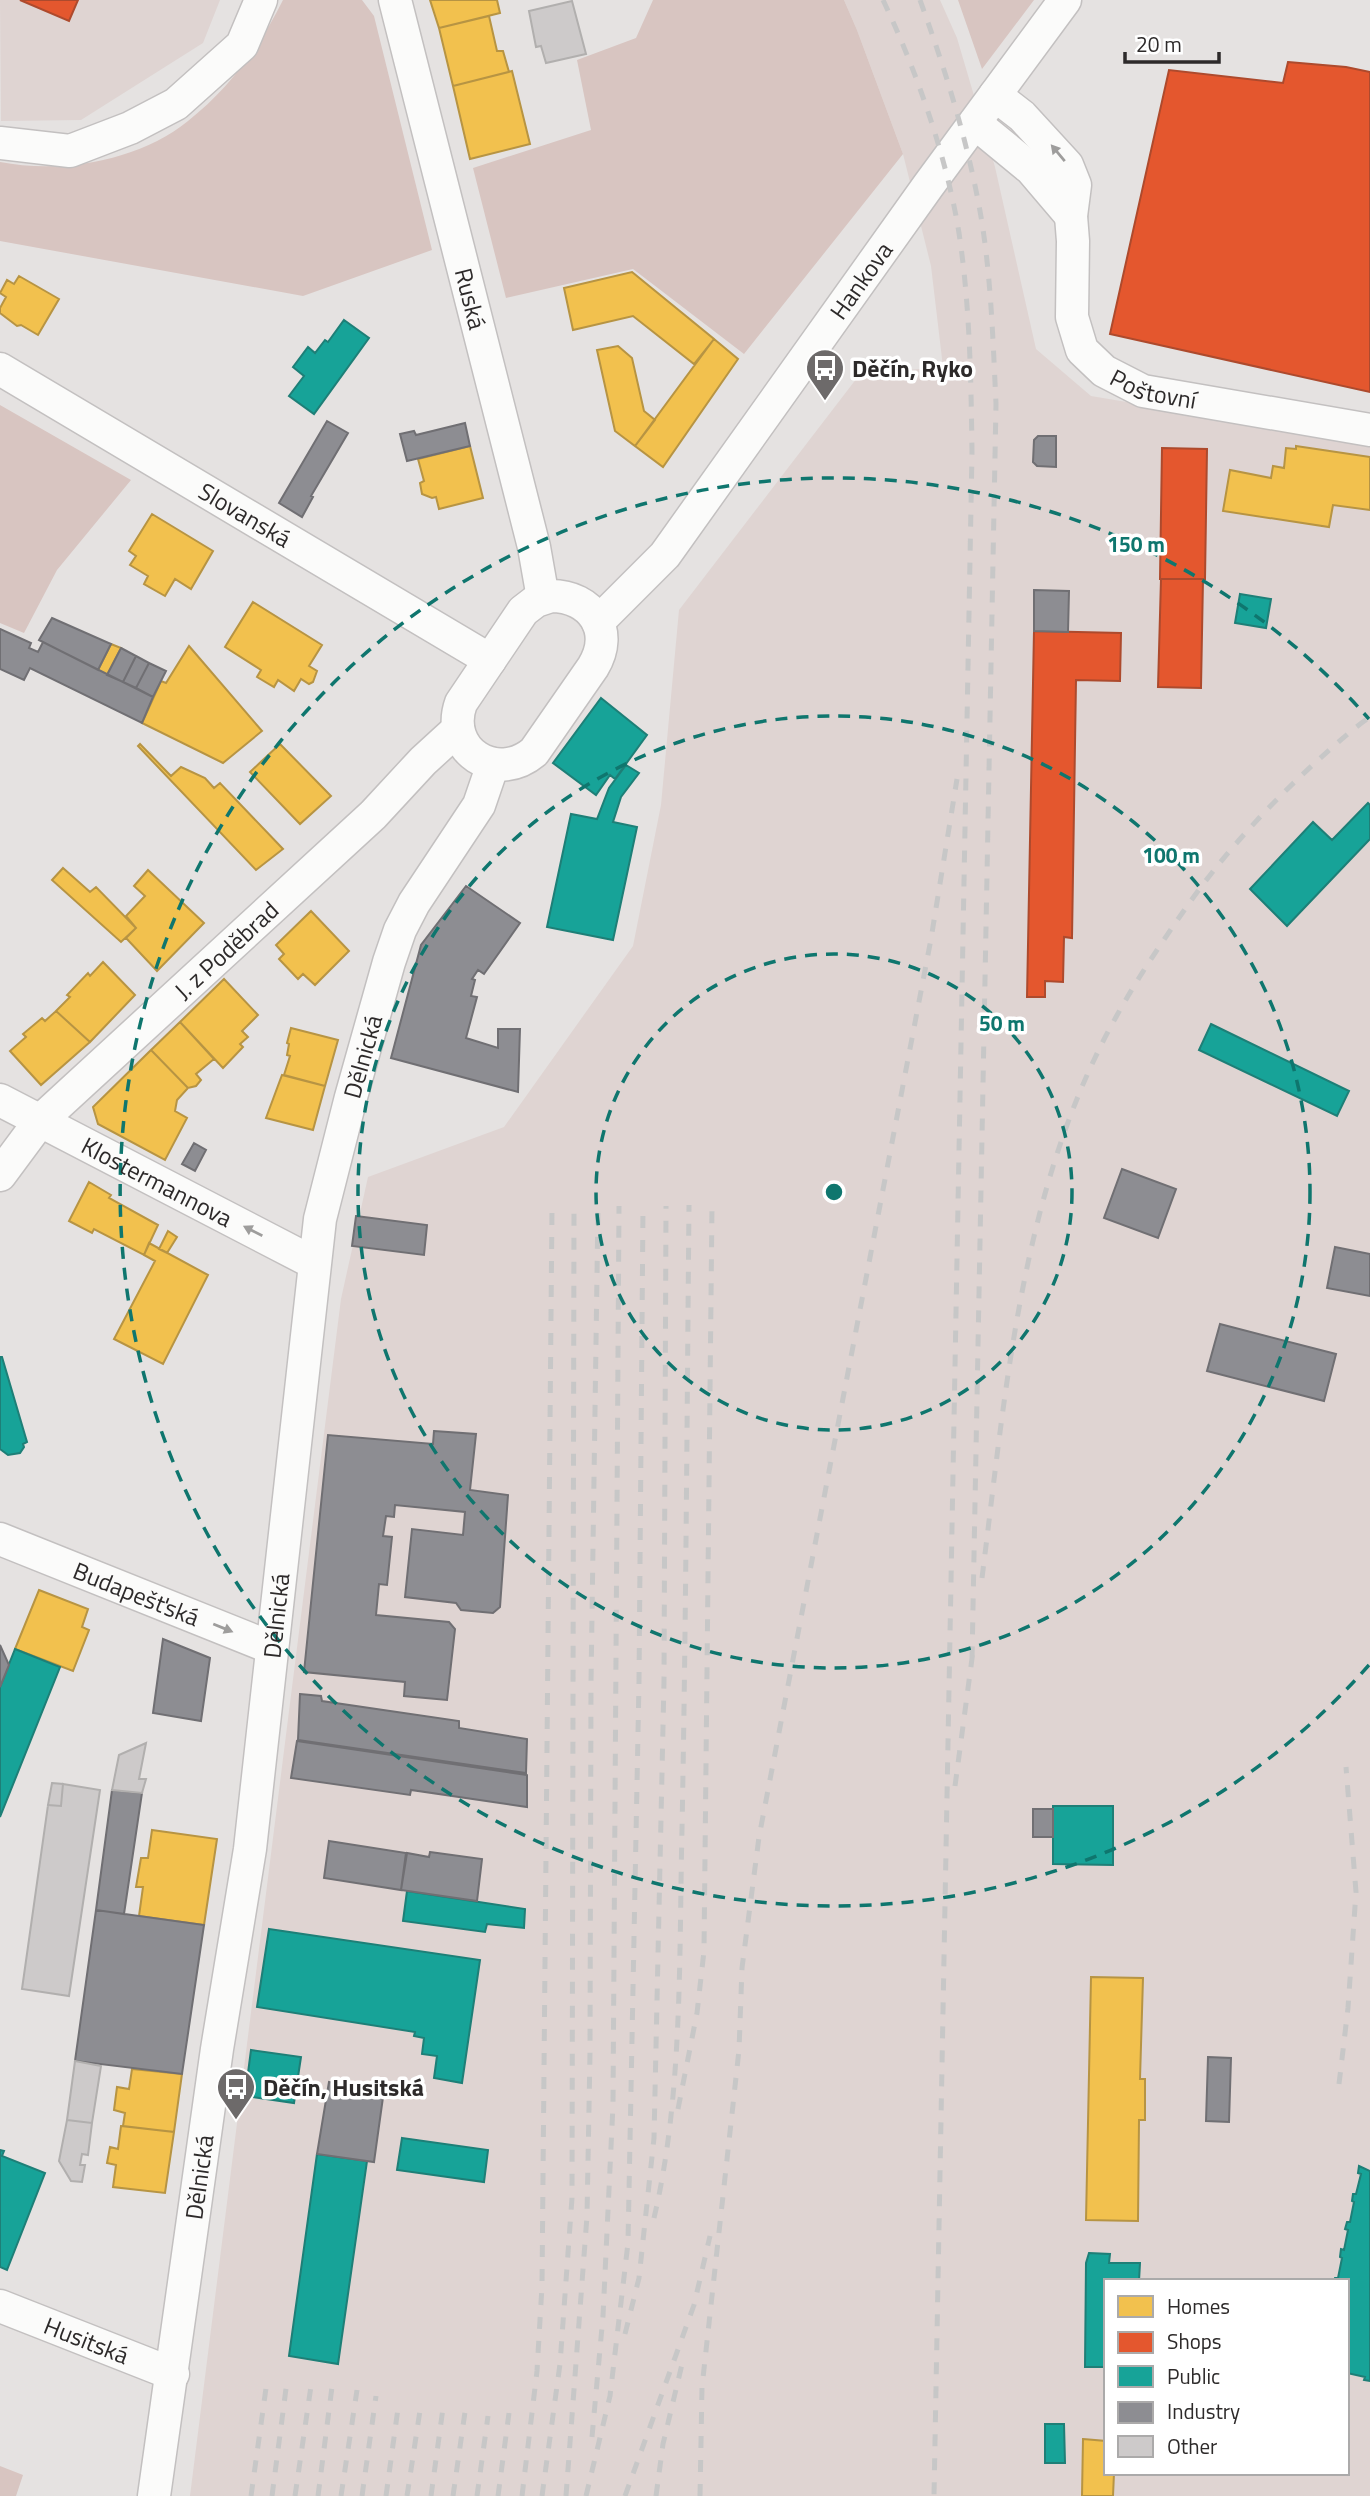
<svg xmlns="http://www.w3.org/2000/svg" width="1370" height="2496" viewBox="0 0 1370 2496" font-family="'Titillium Web',sans-serif">
<rect width="100%" height="100%" fill="#e5e2e1"/>
<path fill="#dfd4d2" fill-rule="evenodd" d="M0 0H220L203 43 81 120 1 121Z
M844 0H940L957 38 995 167 1036 349 1091 396 1370 443V2496H190L341 1299 368 1177 504 1127 633 946 661 805 679 610 860 374 943 367 931 266 903 154 857 30ZM1106 2281H1347V2473H1106Z"/>
<path fill="#d8c5c1" d="M283 0H362L374 16 432 250 303 296 0 241V162C61 174 139 161 188 121 229 89 260 46 283 0Z
M653 0H844L857 30 903 154 744 354 633 269 506 298 473 168 591 130 577 60 636 38Z
M958 0H1034L982 69Z
M0 405 131 480 57 570 24 633 0 623Z
M0 2466 23 2475 16 2496H0Z"/>
<path fill="#f2c14e" stroke="#b79443" stroke-width="2" d="M430 0H497L500 13 439 28Z
M489 16 497 51H503L509 72 453 86 439 28Z
M512 71 530 144 470 159 453 86Z
M632 272 714 339 694 364 633 316 573 330 564 288Z
M19 276 59 299 38 335 21 325 17 326 0 313V308L6 297 0 293 7 280 14 284Z
M714 339 738 359 663 467 635 446Z
M618 346 632 358 644 411 655 420 635 446 615 431 597 350Z
M470 446 483 498 439 509 436 497 432 498 422 494 420 483 424 481 418 459Z
M1296 446 1370 457V510L1333 505 1329 527 1223 511 1230 470 1271 478 1273 466 1284 468 1286 448 1296 449Z
M152 514 213 551 191 589 175 579 165 596 144 584 148 576 130 565 136 556 129 551Z
M253 602 322 645 309 666 317 671 313 682 309 684 301 679 294 691 278 680 274 687 257 677 261 670 225 647Z
M111 644 121 648 107 675 98 670Z
M189 646 262 731 223 763 142 723 161 681 166 683Z
M140 744 171 776 181 767 205 778 214 788 220 783 283 849 256 870 138 746Z
M280 744 331 796 300 824 250 772Z
M63 868 90 892 96 887 136 928 121 942 52 880Z
M148 870 204 923 157 971 126 938 136 928 126 916 145 896 134 886Z
M311 911 349 951 315 985 303 974 298 979 279 959 284 954 276 945Z
M103 962 135 995 90 1042 56 1011 70 997 67 995 88 973 90 976Z
M224 979 258 1015 242 1031 248 1037 240 1044 243 1047 223 1068 180 1022Z
M56 1011 90 1042 41 1085 10 1051 26 1037 23 1034 42 1018 45 1021Z
M180 1022 214 1059 196 1074 201 1080 196 1086 188 1088 151 1050Z
M291 1028 338 1040 325 1086 284 1075 290 1056 287 1055 289 1044 287 1043Z
M151 1050 188 1088 177 1100 175 1111 187 1118 165 1160 98 1124 93 1107Z
M282 1075 325 1086 313 1130 266 1118Z
M89 1182 111 1195 109 1198 158 1225 144 1255 94 1229 92 1233 69 1221Z
M168 1231 177 1237 167 1253 159 1249Z
M149 1243 208 1275 163 1364 114 1339 155 1261 144 1255Z
M39 1590 88 1609 82 1627 89 1630 73 1671 15 1649Z
M152 1830 217 1839 204 1925 139 1916 143 1887H136L141 1858H148Z
M1091 1977 1143 1978 1140 2079H1145V2120H1139L1138 2221 1086 2220Z
M132 2069 182 2074 174 2132 123 2126 125 2113 114 2110 117 2087 129 2089Z
M121 2126 174 2132 165 2193 113 2187 116 2165 107 2163 110 2147 118 2149Z
M1083 2439 1106 2441V2473H1114L1113 2496H1082Z"/>
<path fill="#e4572e" stroke="#ad4a2d" stroke-width="2" d="M20 0H78L69 21Z
M1288 62 1346 67 1370 72V392L1110 334 1169 70 1283 83Z
M1162 448 1207 449 1205 579H1160Z
M1161 579H1203L1201 688 1158 687Z
M1034 631 1121 633 1120 681 1076 680 1072 938 1064 937 1063 982 1045 981V997H1027Z"/>
<path fill="#17a398" stroke="#1e7f77" stroke-width="2" d="M344 320 369 338 314 414 289 396 304 376 293 367 308 347 315 353 325 340 328 342Z
M1240 594 1271 599 1266 628 1235 623Z
M601 698 647 735 615 779 610 775 596 795 553 763Z
M626 765 639 773 621 797 613 822 637 827 613 940 547 927 571 814 597 819 609 788Z
M1368 803 1370 805V839L1287 926 1250 889 1313 822 1332 840Z
M1211 1024 1349 1091 1337 1116 1199 1050Z
M0 1357H2L27 1442 23 1444 24 1447 20 1453 8 1455 0 1449Z
M15 1649 60 1667 0 1817V1687Z
M1053 1806H1113V1865L1053 1864Z
M407 1891 525 1909 524 1928 487 1924 485 1932 403 1921Z
M269 1929 480 1960 462 2083 434 2078 437 2056 422 2054 424 2038 414 2036 415 2032 257 2007Z
M251 2050 301 2057 294 2103 245 2096Z
M402 2138 488 2150 484 2182 397 2170Z
M0 2150 4 2151 2 2156 45 2173 7 2270 0 2267Z
M317 2154 367 2161 338 2364 289 2356Z
M1359 2166 1370 2171V2381L1364 2380 1365 2377 1347 2373V2281H1334L1335 2278H1338L1342 2258 1340 2257 1341 2249 1344 2250 1348 2230 1345 2229 1347 2222H1350L1354 2202 1352 2201 1353 2194H1356L1361 2174 1358 2173Z
M1089 2253 1110 2254 1109 2263H1140L1139 2281H1106V2367H1085L1086 2263Z
M1045 2424H1064L1065 2463H1045Z"/>
<path fill="#8d8d92" stroke="#706f73" stroke-width="2" d="M327 421 348 433 311 496 313 497 302 517 279 503Z
M465 423 470 446 407 461 400 434 414 431 416 435Z
M1038 436H1056V467L1037 466 1033 462 1034 440Z
M1034 590 1069 591 1068 632 1034 631Z
M52 618 111 644 98 670 39 640Z
M0 629 31 643 29 648 38 652 43 642 153 697 142 723 30 668 24 680 0 669Z
M121 648 136 656 123 682 107 675Z
M136 656 149 663 136 688 123 682Z
M149 663 166 671 153 697 136 688Z
M466 886 520 923 484 974 478 970 472 979 475 980 471 996 477 997 466 1038 498 1048V1029H520L518 1092 391 1058 421 945Z
M194 1143 206 1150 195 1171 182 1164Z
M1122 1169 1176 1189 1158 1238 1104 1218Z
M356 1216 427 1225 424 1255 352 1246Z
M1335 1247 1370 1254V1296L1327 1288Z
M1220 1324 1336 1354 1324 1401 1207 1371Z
M434 1431 476 1434 470 1490 508 1495 500 1607 493 1613 461 1610 456 1603 405 1597 412 1529 463 1535 465 1512 395 1505 394 1517 386 1516 383 1536 392 1537 387 1585 379 1584 376 1615 449 1622 455 1629 447 1700 404 1696 405 1682 304 1672 328 1435 433 1444Z
M163 1639 210 1658 201 1721 153 1713Z
M0 1645 9 1665 0 1687Z
M300 1694 321 1696 322 1701 459 1721V1728L527 1739 526 1773 298 1740Z
M297 1741 527 1775V1807L411 1790 410 1795 291 1778Z
M112 1790 142 1793 124 1914 96 1910Z
M1033 1809H1053V1837H1033Z
M329 1841 406 1853 401 1890 324 1878Z
M430 1852 482 1859 477 1901 401 1890 407 1853 429 1857Z
M96 1910 204 1925 182 2074 75 2061Z
M1208 2057 1231 2058 1229 2122 1206 2121Z
M329 2082 384 2090 374 2162 317 2154Z"/>
<path fill="#cdcaca" stroke="#b1afae" stroke-width="2" d="M572 1 586 54 546 63 541 46 536 47 529 11Z
M146 1743 139 1779H146L142 1793 112 1790 119 1755Z
M52 1783 63 1784 61 1806 48 1805Z
M63 1784 100 1790 69 1996 22 1989 48 1805 61 1806Z
M75 2061 101 2066 92 2123 67 2120Z
M67 2120 92 2123 88 2155 82 2154 80 2165H85L82 2182 71 2181 59 2161Z"/>
<g fill="none" stroke-linecap="round" stroke-linejoin="round">
<defs>
<g id="minor">
<path id="s1" d="M395 0 534 547 543 598"/>
<path id="s2" d="M995 95 1022 116 1067 165 1075 185 1071 216 1073 241 1072 317 1082 350 1104 371 1143 391 1370 430"/>
<path d="M975 123 1031 169 1071 216"/>
<path d="M0 143 70 151 130 128 176 104 242 45 261 0"/>
<path id="s3" d="M0 369 490 660"/>
<path d="M551 596C592 596 615 631 593 667L534 752C496 784 444 750 461 703L523 611 536 601Z"/>
<path id="s4" d="M598 622 665 555 928 186 1065 0"/>
<path id="s5" d="M0 1100 314 1263"/>
<path id="s6" d="M0 1175 40 1121 373 815 423 761 458 729"/>
<path id="s7" d="M0 1539 272 1648"/>
<path id="s8" d="M0 2306 173 2374"/>
<path id="s9" d="M154 2496 217 2049 250 1849 320 1219 351 1097 389 962 400 930 414 903 479 805 493 764"/>
</g>
</defs>
<use href="#minor" stroke="#c3c0c0" stroke-width="35"/>
<use href="#minor" stroke="#fbfbfa" stroke-width="32"/>
<path stroke="#c7c7c7" stroke-width="5" stroke-dasharray="12 12" stroke-linecap="butt" d="M883 0C916 69 947 158 959 233 970 306 971 379 972 452L934 2496
M920 0C945 69 967 139 980 211 991 272 993 342 996 404L972 1660
M982 1578C1006 1389 1021 1187 1116 1017 1138 977 1164 939 1190 902 1227 850 1270 804 1317 761 1334 746 1351 730 1370 717
M955 1786 973 1651
M1339 2084 1348 2008 1356 1892 1346 1767
M678 2109 697 2013 704 1951 712 1205
M654 2218C683 2095 679 1955 682 1829 686 1621 687 1413 689 1205
M625 2334 639 2278 654 2138 664 1681 666 1206
M592 2437 603 2316 613 2105 619 1206
M251 2496 267 2381
M272 2496 287 2381
M295 2496 311 2386
M318 2496 332 2387
M341 2496 357 2390
M362 2496 376 2396
M386 2496 399 2401
M407 2496 421 2404
M431 2496 443 2408
M453 2496 465 2412
M477 2496 488 2416
M498 2496 509 2413
M522 2496 537 2371 542 2286 552 1208
M542 2496 560 2364 572 2198 574 1208
M566 2496 587 2216 590 2053 591 1683 598 1207
M586 2496 610 2396 628 2243 639 1682 643 1207
M625 2496 694 2305 710 2236
M656 2496 663 2444 683 2360
M700 2496 702 2387 739 2050 742 1968 759 1837 931 939 957 779"/>
</g>
<defs><path id="oneway-solid" d="M-6-.8H1V-3.2L6.5 0L1 3.2V.8H-6Z" transform="scale(1.75)"/></defs>
<g fill="#9e9d9c">
<use href="#oneway-solid" transform="translate(1058 153) rotate(-130)"/>
<use href="#oneway-solid" transform="translate(253 1231) rotate(-153)"/>
<use href="#oneway-solid" transform="translate(223 1628) rotate(22)"/>
</g>
<g fill="none" stroke="#0f766e" stroke-width="3.5" stroke-dasharray="12 9">
<circle cx="834" cy="1192" r="238"/>
<circle cx="834" cy="1192" r="476"/>
<path d="M1369 1665A714 714 0 1 1 1369 719"/>
</g>
<defs>
<symbol id="bus-pin" viewBox="-11 -11 22 30"><path d="M0 17L-7.5 6A9.5 9.5 0 1 1 7.5 6Z" fill="#6d6a6a" stroke="#fff"/><path d="M-5-6H5V4H4V6H2V4H-2V6H-4V4H-5ZM-3.5-4V0h7V-4ZM-3.5 1.2v1.5H-2V1.2ZM2 1.2v1.5H3.5V1.2Z" fill="#fff"/></symbol>
</defs>
<g fill-rule="evenodd">
<use href="#bus-pin" x="803" y="346" width="44" height="60"/>
<use href="#bus-pin" x="214" y="2065" width="44" height="60"/>
</g>
<g text-anchor="middle" dominant-baseline="central" stroke-width="7" stroke-linejoin="round" paint-order="stroke">
<g font-size="24" fill="#2d2a2a" stroke="#fff">
<text stroke="none"><textPath href="#s4" startOffset="432">Hankova</textPath></text>
<text stroke="none"><textPath href="#s1" startOffset="308">Ruská</textPath></text>
<text stroke="none"><textPath href="#s2" startOffset="373">Poštovní</textPath></text>
<text stroke="none"><textPath href="#s3" startOffset="285">Slovanská</textPath></text>
<text stroke="none"><textPath href="#s6" startOffset="320">J. z Poděbrad</textPath></text>
<text stroke="none"><textPath href="#s9" startOffset="1456">Dělnická</textPath></text>
<text stroke="none"><textPath href="#s5" startOffset="177">Klostermannova</textPath></text>
<text stroke="none"><textPath href="#s7" startOffset="147">Budapešťská</textPath></text>
<text stroke="none"><textPath href="#s9" startOffset="889">Dělnická</textPath></text>
<text stroke="none"><textPath href="#s9" startOffset="322">Dělnická</textPath></text>
<text stroke="none"><textPath href="#s8" startOffset="93">Husitská</textPath></text>
</g>
<g font-size="24" font-weight="bold" fill="#2d2a2a" stroke="#fff" text-anchor="start">
<text x="852" y="368">Děčín, Ryko</text>
<text x="263" y="2087">Děčín, Husitská</text>
</g>
</g>
<circle cx="834" cy="1192" r="10" fill="#0f766e" stroke="#fff" stroke-width="3.5"/>
<g font-size="21" text-anchor="middle" font-weight="bold" fill="#0f766e" stroke="#fff" stroke-width="7" stroke-linejoin="round" paint-order="stroke">
<text x="1136" y="552">150 m</text>
<text x="1171" y="863">100 m</text>
<text x="1002" y="1031">50 m</text>
</g>
<rect x="1104" y="2279" width="245" height="196" fill="#ffffff" stroke="#abaaaa" stroke-width="2"/>
<rect x="1118" y="2296" width="35" height="21" fill="#f2c14e" stroke="#abaaaa" stroke-width="2"/>
<text x="1167" y="2314" font-size="21" fill="#2d2a2a">Homes</text>
<rect x="1118" y="2332" width="35" height="21" fill="#e4572e" stroke="#abaaaa" stroke-width="2"/>
<text x="1167" y="2349" font-size="21" fill="#2d2a2a">Shops</text>
<rect x="1118" y="2366" width="35" height="21" fill="#17a398" stroke="#abaaaa" stroke-width="2"/>
<text x="1167" y="2384" font-size="21" fill="#2d2a2a">Public</text>
<rect x="1118" y="2402" width="35" height="21" fill="#8d8d92" stroke="#abaaaa" stroke-width="2"/>
<text x="1167" y="2419" font-size="21" fill="#2d2a2a">Industry</text>
<rect x="1118" y="2436" width="35" height="21" fill="#cdcaca" stroke="#abaaaa" stroke-width="2"/>
<text x="1167" y="2454" font-size="21" fill="#2d2a2a">Other</text>
<path d="M1125 52v10h94v-10" fill="none" stroke="#2d2a2a" stroke-width="3.5"/>
<text x="1136" y="52" font-size="21" fill="#2d2a2a" stroke="#ffffff" stroke-width="5" paint-order="stroke">20 m</text>
</svg>
